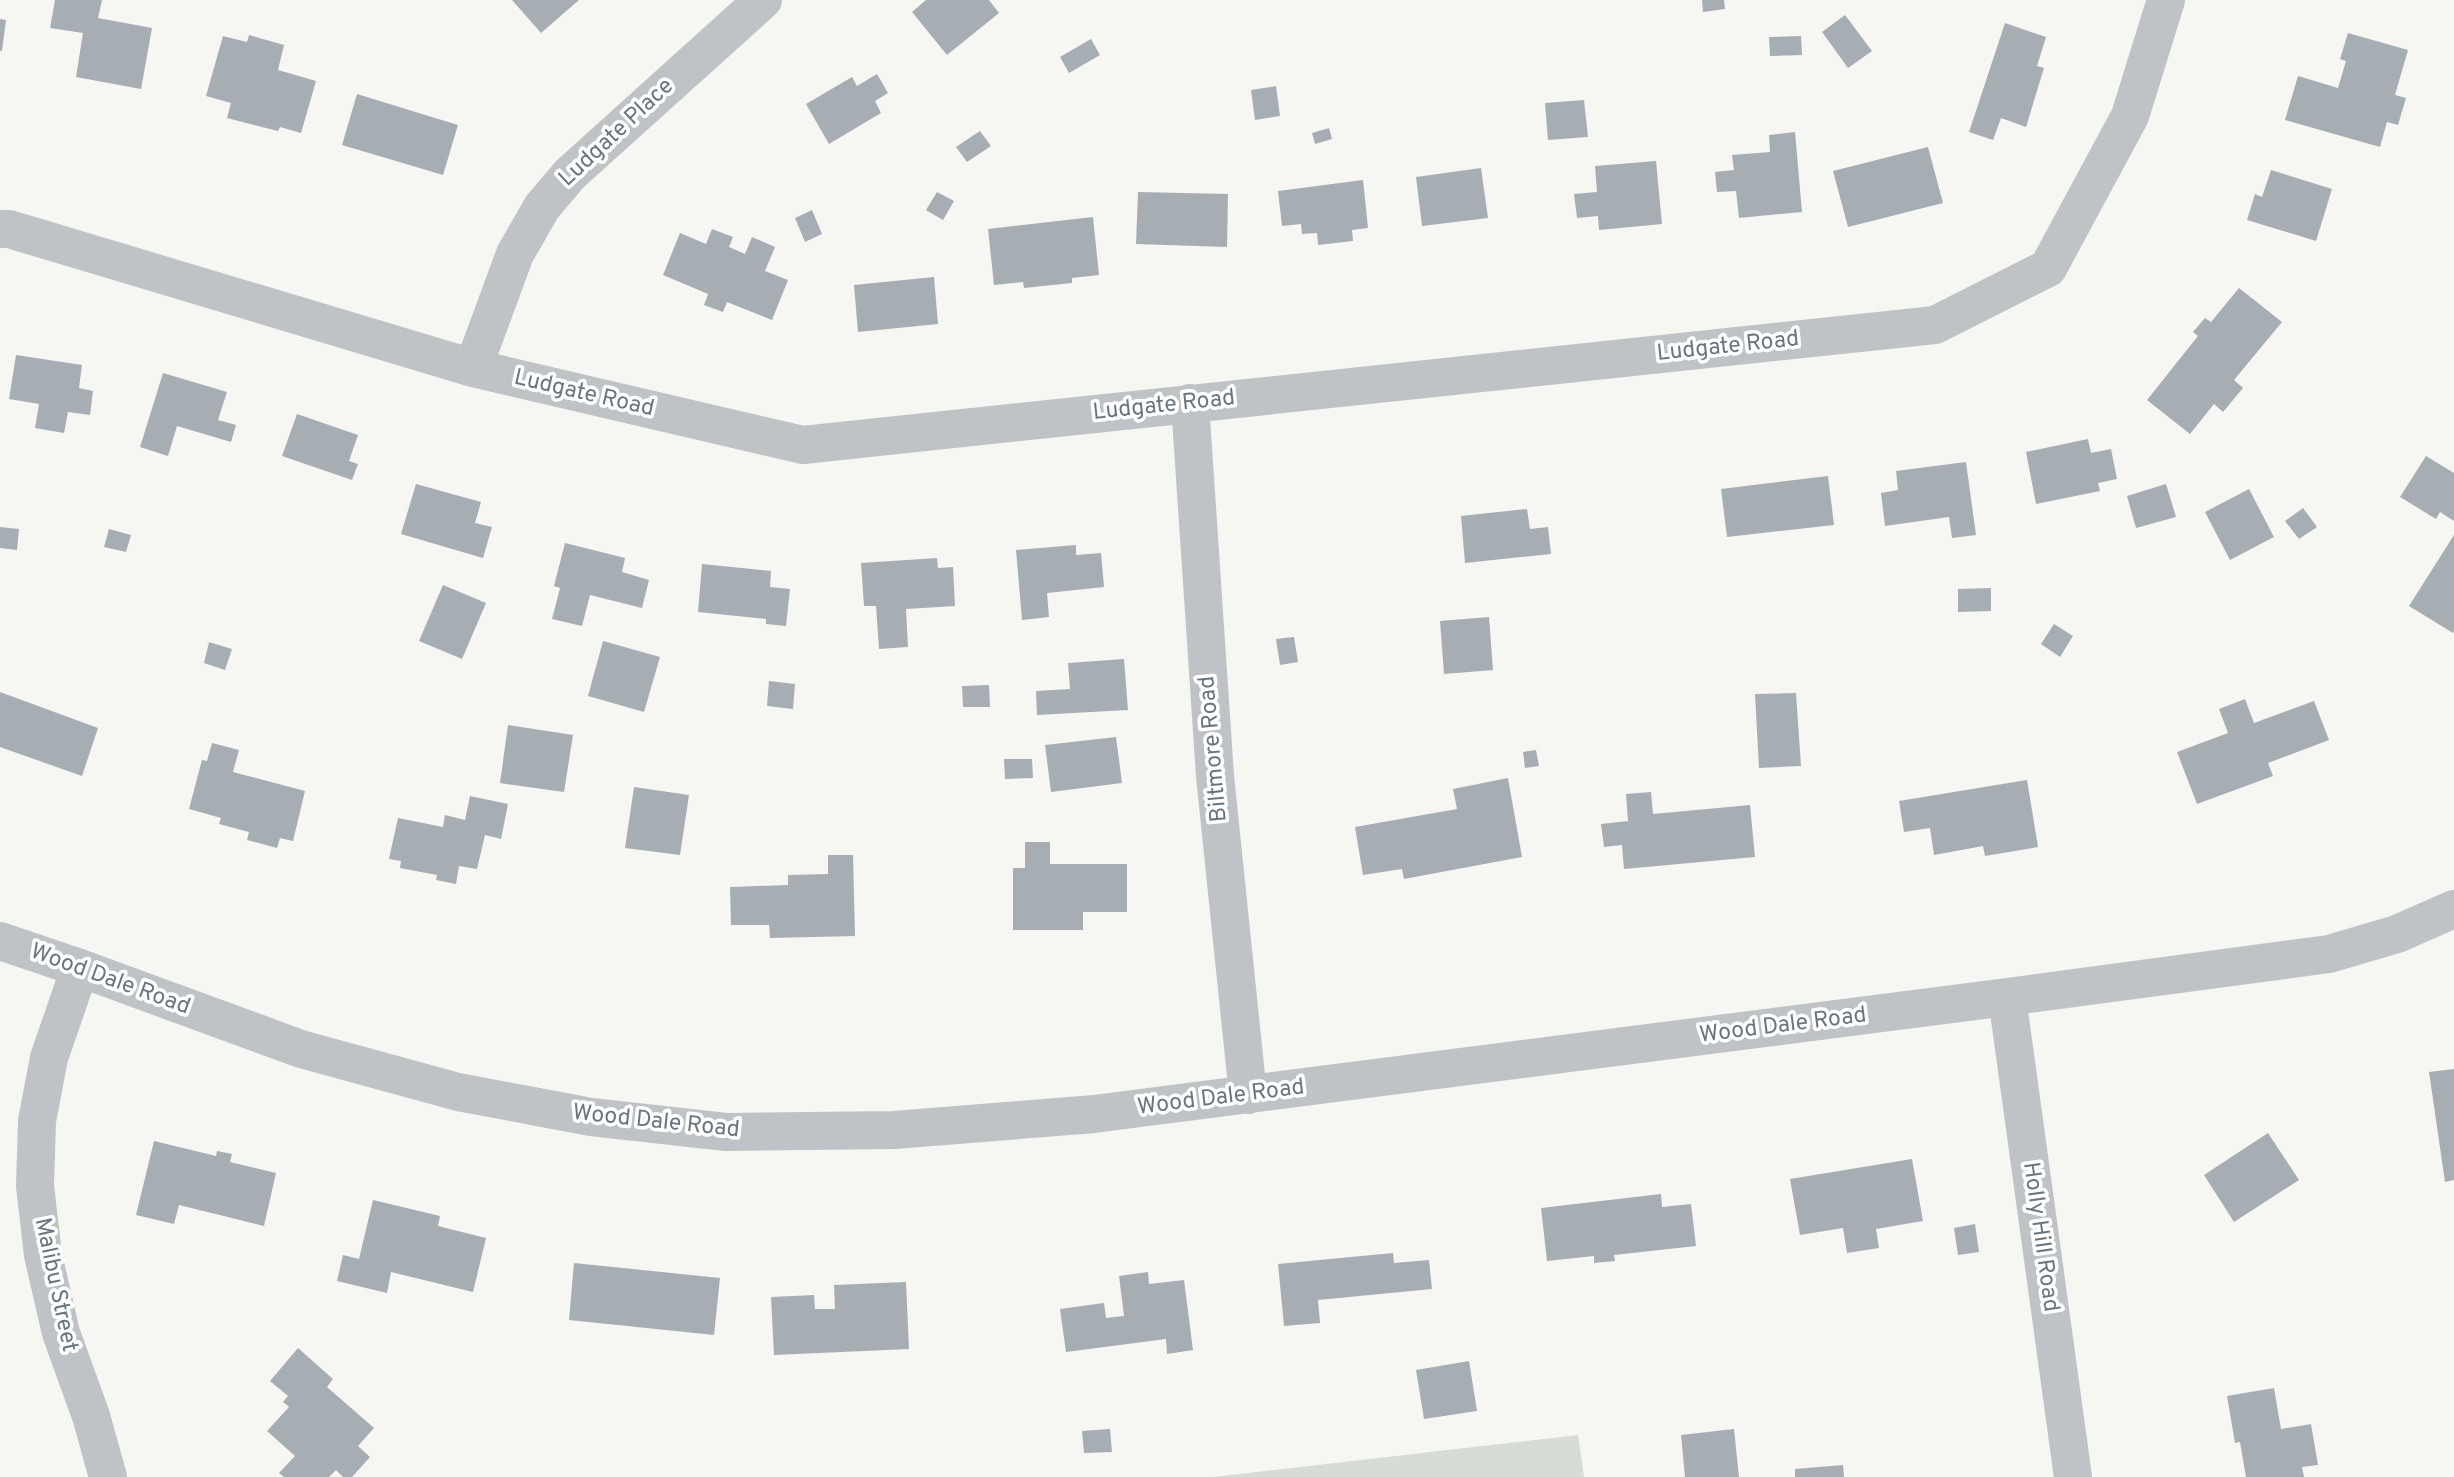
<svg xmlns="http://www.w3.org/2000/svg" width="2454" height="1477" viewBox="0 0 2454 1477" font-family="Overpass,sans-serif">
<rect width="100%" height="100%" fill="#f6f6f3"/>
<path fill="#d7dcd4" d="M1578 1435 1584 1477H1213Z"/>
<path fill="#a7aeb3" d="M55 0H102L98 18 152 28 141 89 76 77 83 33 50 28Z
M512 0H579L541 33Z
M926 0H989L999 13 947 55 912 12Z
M1702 0H1724L1725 9 1703 12Z
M1845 15 1872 51 1848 68 1822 32Z
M0 19 6 20 2 51H0Z
M2005 23 2046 37 2037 66 2044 68 2026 127 2001 118 1993 140 1969 132Z
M2348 33 2408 50 2395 95 2406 98 2398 125 2387 122 2380 147 2285 120 2298 76 2338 88 2346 61 2340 59Z
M249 35 284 45 278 70 316 81 301 133 280 127 278 131 227 118 231 103 206 96 223 36 247 42Z
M1801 36 1802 55 1770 56 1769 37Z
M1091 39 1100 55 1069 73 1060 57Z
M877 74 888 93 875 101 881 113 829 144 806 104 852 77 857 86Z
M1276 86 1280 116 1255 120 1251 90Z
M357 94 458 125 443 175 342 145Z
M1584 100 1588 137 1548 140 1545 103Z
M1329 128 1332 139 1315 144 1312 133Z
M980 131 991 146 967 162 956 147Z
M1795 132 1802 212 1739 218 1736 191 1717 192 1715 172 1734 170 1732 155 1770 152 1769 135Z
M1928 147 1943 203 1848 227 1833 171Z
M1656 161 1662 224 1599 230 1598 216 1577 218 1574 194 1597 192 1595 166Z
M1481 168 1488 218 1422 226 1416 177Z
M2271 170 2332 189 2316 241 2247 220 2255 194 2262 197Z
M1363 180 1368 228 1352 230 1353 241 1318 245 1317 233 1302 234 1301 224 1282 226 1278 191Z
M937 192 954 201 943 220 926 210Z
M1138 192 1228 194 1227 247 1136 244Z
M812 210 822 234 805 242 795 218Z
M1093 217 1099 275 1072 278V283L1024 288 1023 282 994 285 988 229Z
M712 229 733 237 729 247 745 254 752 237 775 247 765 271 788 280 772 320 727 302 723 312 704 305 708 294 663 275 680 233 706 244Z
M934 277 938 324 858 332 854 285Z
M2239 288 2282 322 2234 380 2243 388 2223 412 2214 404 2190 434 2147 400 2198 336 2193 332 2205 318 2211 322Z
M16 355 82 365 79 388 93 391 90 415 68 412 64 433 35 428 39 404 9 399Z
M163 373 227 392 218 420 236 425 231 442 177 426 168 456 140 447Z
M297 414 358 435 349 461 358 464 352 480 282 456Z
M2088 439 2091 453 2111 449 2117 479 2098 483 2100 491 2036 504 2026 452Z
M2426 456 2454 473V521L2440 512 2436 519 2400 497Z
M1966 462 1976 535 1952 538 1949 517 1885 526 1881 493 1898 490 1896 471Z
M1828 476 1834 525 1727 537 1721 489Z
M416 484 481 502 475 523 492 527 483 558 401 534Z
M2166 484 2176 517 2136 528 2127 496Z
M2249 489 2274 537 2230 560 2205 512Z
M2303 508 2317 527 2299 539 2285 521Z
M1527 509 1530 529 1548 527 1551 554 1465 563 1461 516Z
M0 527 19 529 17 550 0 548Z
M109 529 131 535 126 552 104 547Z
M2454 535V631L2453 633 2409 606Z
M565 543 625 558 622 572 649 580 642 608 590 595 582 626 552 619 560 588 554 586Z
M1076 545V555L1101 553 1104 587 1047 593 1049 617 1022 620 1016 550Z
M937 558 938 568 953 567 955 606 906 609 908 647 879 649 876 606H864L861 563Z
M702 564 771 571 770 587 790 589 786 626 766 624V619L698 612Z
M443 585 486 603 462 659 419 641Z
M1991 588V611L1958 612V589Z
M1489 617 1493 670 1444 674 1440 621Z
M2054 624 2073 636 2060 657 2041 644Z
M1294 637 1298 662 1280 665 1276 639Z
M603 641 660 657 644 712 588 696Z
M209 642 232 649 225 670 204 663Z
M1124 659 1128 710 1037 715 1036 691 1070 689 1068 663Z
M769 681 795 684 793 709 767 706Z
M989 685 990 707H963L962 686Z
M0 692 98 728 82 776 0 747Z
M1796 693 1801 766 1759 768 1755 694Z
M2245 699 2254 723 2314 701 2329 740 2268 763 2273 776 2197 804 2177 752 2228 733 2219 709Z
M508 725 573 735 564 792 500 783Z
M1116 737 1122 783 1051 792 1045 745Z
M212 743 239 750 233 772 305 791 293 841 280 838 277 848 247 840 249 832 219 824 221 818 189 809 202 760 207 761Z
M1536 750 1539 766 1525 768 1523 752Z
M1004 759H1032L1033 778 1005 779Z
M1508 778 1522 857 1404 879 1402 869 1363 875 1355 827 1457 809 1453 789Z
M2027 780 2038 847 1985 856 1983 846 1934 855 1930 828 1904 832 1899 801Z
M634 787 689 795 680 855 625 848Z
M1651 792 1653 814 1750 805 1755 857 1624 869 1622 845 1604 847 1601 824 1628 821 1626 794Z
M470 796 508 804 501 839 485 835 477 869 459 866 456 884 436 880 437 875 400 868 401 861 389 859 398 818 443 827 445 815 465 820Z
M1025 842H1050V864H1127V912H1083V930H1013V868H1025Z
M828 855H853L855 936 770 938 769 925H731L730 887 788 885V875L828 874Z
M2454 1069V1180L2445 1182 2429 1072Z
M2268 1133 2299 1180 2234 1222 2204 1175Z
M154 1141 216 1156 217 1151 232 1154 230 1162 276 1173 264 1226 179 1205 174 1224 136 1215Z
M1912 1159 1923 1221 1876 1229 1879 1248 1847 1253 1843 1228 1800 1235 1790 1179Z
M1661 1194 1662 1207 1691 1204 1696 1246 1614 1255 1615 1261 1594 1263V1256L1547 1261 1541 1208Z
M373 1200 440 1216 438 1226 486 1238 473 1292 391 1272 387 1293 337 1281 343 1255 359 1259Z
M1975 1224 1979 1252 1958 1255 1954 1228Z
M1393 1253 1394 1263 1429 1260 1432 1289 1318 1300 1320 1323 1284 1326 1278 1264Z
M574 1263 720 1278 714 1335 569 1320Z
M1148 1272 1149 1284 1184 1280 1193 1350 1167 1354 1166 1339 1066 1352 1060 1309 1104 1303 1106 1318 1124 1316 1119 1276Z
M906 1282 909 1349 774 1355 771 1297 814 1295 815 1309H835L834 1285Z
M298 1348 333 1379 327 1387 374 1428 358 1446 370 1457 352 1477H343L336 1470 329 1477H284L279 1473 295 1456 267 1431 289 1407 283 1402 288 1396 270 1381Z
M1469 1361 1477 1411 1424 1419 1416 1370Z
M2274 1388 2281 1429 2311 1424 2318 1465 2302 1467 2304 1477H2246L2240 1442 2235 1443 2227 1396Z
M1110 1429 1112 1452 1084 1453 1082 1431Z
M1734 1429 1739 1477H1685L1681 1435Z
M1843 1465 1844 1477H1795V1469Z"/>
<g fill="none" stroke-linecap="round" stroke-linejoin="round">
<path stroke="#bfc3c6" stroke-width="38" d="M0 229H9L473 368 803 445 1935 325 2048 268 2130 116 2166 0
M473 368 515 254 542 207 570 174 763 0
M1190 403 1215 776 1248 1095
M0 941 80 968 301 1049 458 1092 591 1117 726 1132 894 1130 1094 1114 2007 997 2329 954 2397 934 2454 909
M80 968 49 1058 37 1121 35 1186 43 1255 61 1333 91 1416 108 1477
M2007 997 2073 1477"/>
</g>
<g text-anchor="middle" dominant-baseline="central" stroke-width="7" stroke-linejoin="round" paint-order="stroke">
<g font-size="23" fill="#687681" stroke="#fff">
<text transform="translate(617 133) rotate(-43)">Ludgate Place</text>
<text transform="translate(1728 347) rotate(-6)">Ludgate Road</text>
<text transform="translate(584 394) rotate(13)">Ludgate Road</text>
<text transform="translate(1164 406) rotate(-6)">Ludgate Road</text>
<text transform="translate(1214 749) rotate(-95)">Biltmore Road</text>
<text transform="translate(110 980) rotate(20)">Wood Dale Road</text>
<text transform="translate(1783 1026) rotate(-7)">Wood Dale Road</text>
<text transform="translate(1221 1098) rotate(-7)">Wood Dale Road</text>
<text transform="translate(656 1122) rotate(6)">Wood Dale Road</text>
<text transform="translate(2040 1237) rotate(82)">Holly Hill Road</text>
<text transform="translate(55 1285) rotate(78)">Malibu Street</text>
</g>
</g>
</svg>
